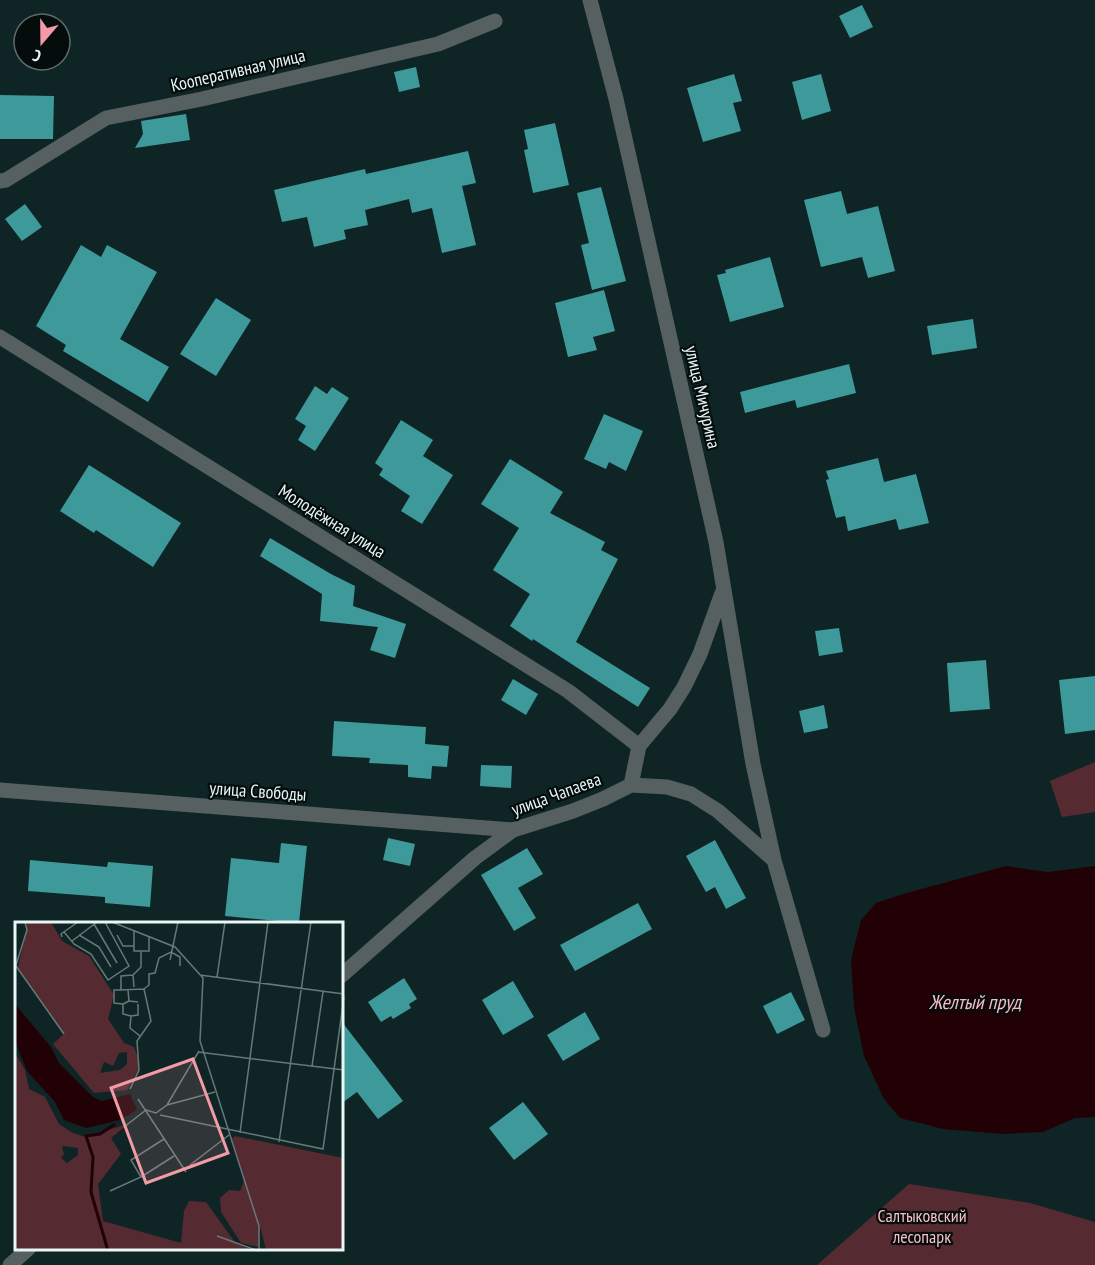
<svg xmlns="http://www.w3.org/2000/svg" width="1095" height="1265" viewBox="0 0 1095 1265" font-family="'PT Sans Narrow',sans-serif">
<rect width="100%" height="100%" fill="#0f2525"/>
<path fill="#562a31" d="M1095 762V812L1062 817 1050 781Z
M909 1184 1030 1203 1095 1222V1265H817Z"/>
<path fill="#210006" d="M1006 866 1048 872 1095 866V1117L1075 1118 1043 1132 1002 1134 943 1129 900 1118 884 1099 864 1056 854 1007 851 960 861 920 876 903 903 894Z"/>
<path fill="#3e999a" d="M862 5 873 27 850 38 839 16Z
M416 67 420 87 399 92 394 72Z
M734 74 742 101 733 103 741 131 703 142 687 88Z
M821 74 831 111 802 120 792 82Z
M0 95 54 96 53 139H0Z
M186 114 190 140 135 148 143 134 141 121Z
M555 123 569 185 533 193 524 150 528 149 524 130Z
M468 151 476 183 462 186 476 245 442 253 432 208 412 213 409 199 365 210 368 225 344 230 346 239 314 247 307 217 282 222 274 190 365 169 366 174Z
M601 187 626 281 592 290 581 245 589 243 577 193Z
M841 191 847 214 878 206 895 271 868 278 862 257 821 267 804 200Z
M25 204 42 227 22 241 5 219Z
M81 245 101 257 107 245 157 272 120 339 169 367 148 402 63 351 66 345 36 326Z
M770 257 784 307 730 322 717 275 726 273 725 270Z
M604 290 615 331 593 337 597 350 568 357 555 303Z
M216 298 251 320 216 376 180 354Z
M973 319 977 348 932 355 927 326Z
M849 364 856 393 797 408 795 400 745 413 740 392Z
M315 386 327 394 332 387 349 398 315 451 298 440 306 426 295 419Z
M604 414 643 431 626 471 609 462 606 469 584 459Z
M401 420 433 440 423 456 453 475 422 524 401 511 410 496 379 475 383 469 375 463Z
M878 458 884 482 916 474 929 523 899 530 896 519 848 531 845 516 836 518 826 480 829 479 826 471Z
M510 459 563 492 550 513 605 542 601 550 618 559 576 642 650 688 638 707 533 639 532 641 510 626 530 594 493 570 519 528 481 504Z
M89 465 181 523 153 567 96 530 94 533 60 511Z
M270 538 331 574 355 586 353 606 406 624 395 658 370 650 378 627 320 621 322 594 260 556Z
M839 628 843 652 819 656 815 631Z
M986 660 990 709 950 712 947 663Z
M1095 676V730L1065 734 1059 680Z
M513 679 538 694 526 715 501 700Z
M824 705 828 728 804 733 799 711Z
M334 721 426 727 425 744 449 746 447 767 432 766 431 779 408 777V765L369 763 370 758 332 756Z
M481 765 512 766 511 788 480 786Z
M388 838 415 844 410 866 383 860Z
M715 840 746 898 726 909 715 887 706 892 686 856Z
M281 843 307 846 299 923 225 916 231 858 279 863Z
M527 848 543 874 518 888 536 918 514 931 481 875Z
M30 860 107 867 108 862 153 866 150 907 105 903V897L28 891Z
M638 903 652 929 575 971 560 945Z
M404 978 417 999 409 1004 411 1008 393 1019 391 1016 381 1022 368 1002Z
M513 981 534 1017 503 1035 482 1000Z
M791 992 805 1020 777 1034 763 1006Z
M585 1012 600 1039 563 1061 547 1035Z
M342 1022 403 1101 378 1119 357 1092 342 1103Z
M523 1102 548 1134 514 1160 489 1128Z"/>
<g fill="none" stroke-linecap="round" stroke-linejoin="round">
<path stroke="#566060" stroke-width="15" d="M590 0 616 99 716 542 753 764 774 860 823 1030
M0 181 6 180 106 118 202 99 438 44 495 21
M0 337 568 691 639 746
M631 785 639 746 670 709 684 687 700 654 722 593
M0 790 513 830
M342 975 475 858 513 830 573 811 603 799 631 785 667 787 691 794 718 811 774 860
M10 1265 29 1248"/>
</g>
<g text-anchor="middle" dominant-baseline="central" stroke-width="4.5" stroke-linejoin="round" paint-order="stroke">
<g font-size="18" fill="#e9f6f6" stroke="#040c0c">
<text transform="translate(238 70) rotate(-13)">Кооперативная улица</text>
<text transform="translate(703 397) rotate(77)">улица Мичурина</text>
<text transform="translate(332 521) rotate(32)">Молодёжная улица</text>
<text transform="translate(258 791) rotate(4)">улица Свободы</text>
<text transform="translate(556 794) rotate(-20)">улица Чапаева</text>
</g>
<g font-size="18" fill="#fbbfc6" stroke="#040c0c">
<text x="922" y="1215">Салтыковский<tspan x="922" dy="21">лесопарк</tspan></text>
</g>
<g font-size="20" font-style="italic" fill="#f8bcc3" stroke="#040c0c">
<text x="975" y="1002">Желтый пруд</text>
</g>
</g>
<g transform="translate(15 922)">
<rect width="328" height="328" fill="#0f2525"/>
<path d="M13 0H36L47 19 74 34 99 73 93 97 109 121 119 125 123 136V148L112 168 79 171 38 122 49 112 3 46ZM112 130V142L105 148 85 151 89 140 98 144 104 131ZM0 131 10 148 14 167 30 175 44 202 56 210 70 215 113 202 96 216 106 232 83 262 88 299 166 321 169 289 174 279 191 280 219 319 237 329 0 328ZM47 224 63 226V233L52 241 46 236 49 232ZM220 214 328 236V328H251L245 304 243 325 226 321 206 290 205 276 214 268 225 269 228 262 229 254 217 217Z" fill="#562a31" fill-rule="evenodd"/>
<path d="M0 82 36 125 44 141 78 175 87 179 115 172 122 188 105 198 71 206 49 198 40 180 12 149 0 119Z" fill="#210006"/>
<path fill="none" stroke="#210006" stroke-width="3" d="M93 329 76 270 78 235 71 214 85 212 100 202"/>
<path fill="none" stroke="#667979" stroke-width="1.5" d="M97 0 160 25 188 56 185 119 244 304V329M79 2 102 41M119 9V29H134V15M49 10 59 22 76 32 93 58 114 44 90 0M64 13 84 25 96 45M102 13 108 24H119M47 15 46 12 63 0M57 19 82 0M155 38 163 0M1 44 49 112M0 46 12 8 10 0M118 53 106 54V68L129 67M185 53 329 72M202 55 210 0M119 65 118 53 126 45V29M106 68H99V81L108 82M113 68 114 79 123 80M114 79 108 82V92L116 94M123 82V93L116 94 115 106 125 114M183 130 329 148M297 144 308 70M115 167 124 148 122 119 136 99 129 67 134 63V52L140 51 144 36 156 30 165 35V44M123 177 171 250M152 183 200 170M131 188 141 191 152 183 184 129M145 193 308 227 329 75M109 205 131 188M225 211 253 0M264 220 296 0M175 243 214 213M126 255 159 234M95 269 126 255 116 238 149 217M202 314 244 329"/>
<path fill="#f39aa7" fill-opacity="0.15" stroke="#f39aa7" stroke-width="3" d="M178 137 213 231 131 261 96 166Z"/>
<rect width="328" height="328" fill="none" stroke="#e9f6f6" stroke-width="3"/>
</g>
<g transform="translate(42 42) rotate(200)"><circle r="28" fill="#040c0c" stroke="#606a6a" stroke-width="1.5"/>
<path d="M0-4.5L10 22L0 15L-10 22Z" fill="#f39aa7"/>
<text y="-9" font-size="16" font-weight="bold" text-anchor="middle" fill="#e9f6f6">С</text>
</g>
</svg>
